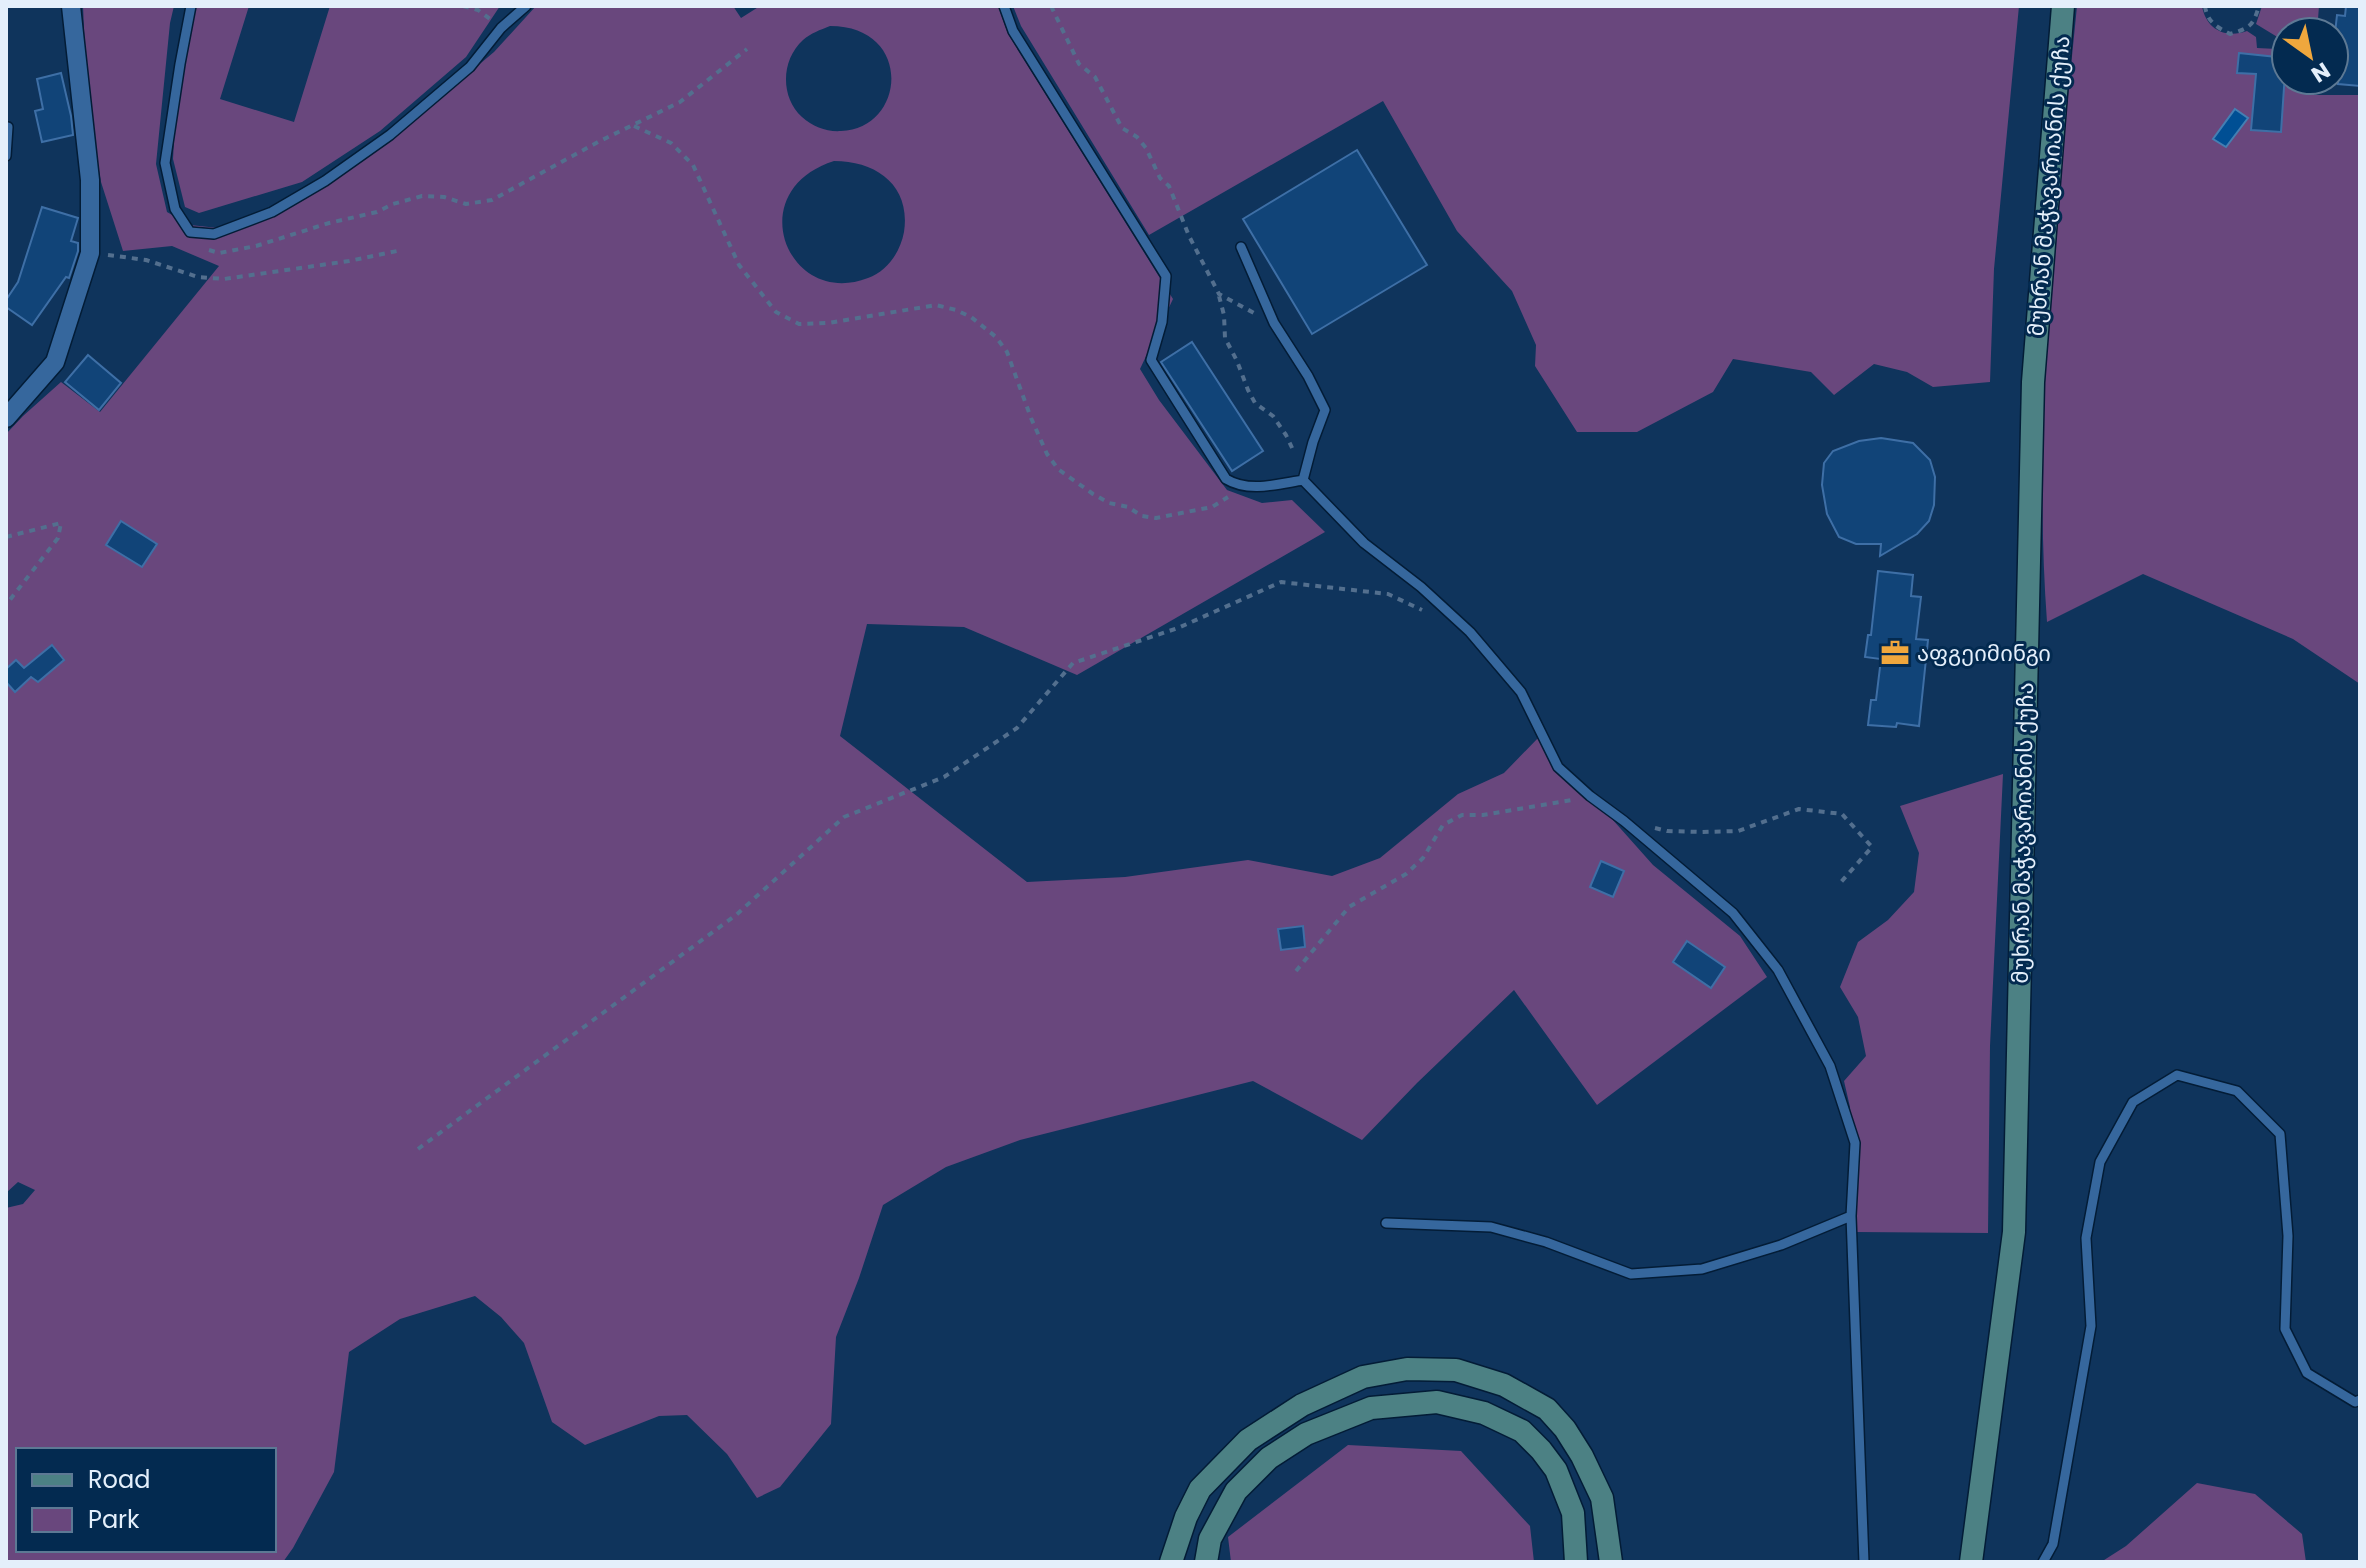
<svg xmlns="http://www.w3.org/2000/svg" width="2366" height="1568" viewBox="0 0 2366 1568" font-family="Poppins,'Noto Sans Georgian',sans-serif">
<rect width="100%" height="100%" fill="#0f345c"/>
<path fill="#69477d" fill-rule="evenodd" d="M83 6H174L170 23 156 164 167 212 190 225 218 228 277 212 394 136 494 52 536 6H733L741 18 760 6H998L1008 34 1173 299 1140 369 1159 400 1227 490 1262 503 1292 500 1325 532 1077 675 964 627 867 624 840 736 1027 882 1125 877 1248 860 1332 876 1380 858 1458 794 1504 773 1539 737 1653 865 1740 936 1767 977 1597 1105 1514 990 1417 1083 1362 1140 1253 1081 1020 1140 946 1167 883 1205 859 1278 836 1337 831 1424 780 1487 757 1498 727 1454 687 1415 659 1416 585 1445 552 1422 524 1343 501 1317 475 1296 400 1319 349 1352 334 1472 293 1548 283 1562H6V1208L23 1204 35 1190 18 1182 6 1193V434L23 416 61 382 100 412 219 266 172 246 123 251 101 182 87 101ZM830 26C914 26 906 129 841 131 827 132 813 127 802 117 780 97 781 60 803 40 811 33 820 30 830 26ZM834 161C877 161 911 186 904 232 900 253 887 271 868 278 788 309 740 191 834 161ZM18 1450H274V1550H18Z
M191 6H249L220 99 294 122 330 6H500L466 57 380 131 302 182 199 213 185 207 173 159 178 65Z
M1013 6H2019L1994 269 1990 382 1933 387 1907 372 1874 364 1834 395 1811 372 1733 359 1713 392 1637 432H1577L1535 366 1536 345 1512 291 1457 231 1383 101 1149 235 1021 26Z
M2077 6H2202C2206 29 2225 39 2247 31L2256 37 2257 48 2277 49 2279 38 2256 24 2262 6H2319L2317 32H2286V80H2315L2314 95H2360V684L2293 639 2143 574 2047 622C2032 417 2057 210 2077 6Z
M2003 774 1990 1046 1988 1233 1856 1232 1850 1107 1844 1081 1866 1056 1858 1017 1840 987 1858 942 1888 920 1914 892 1919 853 1900 806Z
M1348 1445 1461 1451 1530 1526 1534 1562H1231L1228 1537Z
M2197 1483 2255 1494 2302 1534 2306 1562H2101L2126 1546Z"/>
<path fill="#004f94" stroke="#447fb3" stroke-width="2" d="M2235 109 2248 118 2226 147 2213 139Z"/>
<path fill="#114478" stroke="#3e6fa6" stroke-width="2" d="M2346 6H2360V86L2338 84 2340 61 2334 60V42L2337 15 2345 16Z
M2239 53 2286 58 2281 132 2251 130 2256 74 2237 73Z
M61 73 71 116 73 135 42 142 35 111 43 109 37 79Z
M1357 150 1427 265 1312 334 1243 219Z
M42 207 78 218 71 241 78 243V251L69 278 66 277 32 325 6 307V300L18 282Z
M1192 342 1263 451 1232 471 1161 362Z
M88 355 121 383 99 410 65 382Z
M1881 438 1913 443 1930 460 1935 477 1934 505 1929 521 1917 534 1880 556 1881 544H1856L1839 537 1827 514 1822 485 1824 463 1833 451 1859 441Z
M121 521 157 544 142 567 106 545Z
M1878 571 1913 575 1911 596 1921 597 1916 639 1928 640 1919 726 1897 723 1896 727 1868 725 1871 700H1876L1881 659 1865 657 1868 635H1871Z
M52 645 64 660 38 682 31 677 15 692 6 682V669L16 660 24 668Z
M1601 861 1624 871 1613 897 1590 887Z
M1303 926 1305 947 1281 950 1278 929Z
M1687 941 1725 967 1711 988 1673 962Z"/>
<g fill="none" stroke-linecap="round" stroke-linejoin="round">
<defs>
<path id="service" d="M191 6 180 64 165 163 175 209 190 232 214 234 272 212 325 181 390 135 470 67 501 28 526 6
M1004 6 1013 31 1166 276 1162 322 1151 360 1226 479C1249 493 1278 484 1303 480
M6 156 8 127
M1241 247 1274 323 1308 376 1325 410 1313 442 1303 480
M1303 480 1364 543 1421 587 1470 632 1521 692 1558 767 1590 796 1624 821 1733 913 1778 970 1830 1066 1855 1143 1851 1216 1864 1562
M1386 1223 1491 1227 1546 1242 1631 1274 1702 1269 1781 1245 1851 1216
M2043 1562 2053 1544 2091 1326 2086 1238 2100 1162 2133 1102 2177 1075 2237 1091 2280 1134 2288 1236 2285 1329 2307 1373 2355 1402 2360 1400"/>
<path id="minor" d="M6 418 55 362 90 253V180L71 6"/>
<path id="secondary" d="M1171 1562 1186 1517 1200 1489 1248 1440 1302 1405 1363 1377 1407 1369 1456 1370 1504 1385 1547 1409 1565 1429 1582 1456 1602 1498 1611 1562
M1206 1562 1210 1539 1236 1491 1269 1458 1306 1434 1371 1408 1437 1402 1484 1413 1522 1431 1541 1450 1556 1470 1573 1513 1576 1562
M1971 1562 2014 1232 2033 382 2063 6"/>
</defs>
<use href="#service" stroke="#031c36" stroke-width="12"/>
<use href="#minor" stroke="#031c36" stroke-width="21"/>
<use href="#secondary" stroke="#031c36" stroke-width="25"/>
<path stroke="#536f8e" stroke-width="4" stroke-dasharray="6 6" stroke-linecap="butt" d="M463 6 478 10 490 19
M1051 6 1079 64 1095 77 1122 128 1137 137 1146 148 1160 178 1169 186 1189 236 1219 294 1254 313
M2205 6C2207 22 2217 27 2230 34 2250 28 2253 26 2259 6
M634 126 671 143 693 165 739 265 776 312 799 324 828 323 936 305 956 310 971 317 996 337 1007 352 1031 418 1047 454 1058 469 1093 494 1109 503 1128 507 1142 516 1156 518 1212 507 1228 497
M209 250 219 253 256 246 329 223 377 212 393 204 422 196 444 197 466 204 492 200 598 142 680 102 747 49
M108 255 146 260 198 277 224 279 349 261 397 251
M1219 296 1224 315 1225 338 1237 361 1248 390 1255 403 1273 416 1286 435 1294 452
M6 537 61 523 58 538 6 605
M1655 828 1667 831 1701 832 1738 831 1799 809 1842 814 1872 847 1841 882
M1296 971 1349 907 1406 874 1423 858 1443 825 1462 815H1483L1572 800
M418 1149 736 915 844 817 944 777 1017 728 1073 663 1178 628 1281 582 1388 594 1422 610"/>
<use href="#service" stroke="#36679d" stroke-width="9"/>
<use href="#minor" stroke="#36679d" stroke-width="18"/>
<use href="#secondary" stroke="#4c8184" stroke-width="22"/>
</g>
<defs>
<symbol id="office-bare" viewBox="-9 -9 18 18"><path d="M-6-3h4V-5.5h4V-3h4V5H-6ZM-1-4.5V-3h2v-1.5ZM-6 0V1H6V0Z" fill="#efa73d" stroke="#032a50" stroke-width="2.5" paint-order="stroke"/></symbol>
</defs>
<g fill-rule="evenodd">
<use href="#office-bare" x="1875" y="633" width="40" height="40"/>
</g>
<g text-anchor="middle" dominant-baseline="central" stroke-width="6" stroke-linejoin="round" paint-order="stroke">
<g font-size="22" fill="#e4effb" stroke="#032a50">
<text transform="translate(2049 186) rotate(-85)">მუხრან მაჭავარიანის ქუჩა</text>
<text transform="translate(2023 833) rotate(-89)">მუხრან მაჭავარიანის ქუჩა</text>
</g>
<g font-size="22" fill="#e4effb" stroke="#032a50" text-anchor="start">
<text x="1917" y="653">აფგეიმინგი</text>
</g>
</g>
<rect width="2366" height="1568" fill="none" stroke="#e4effb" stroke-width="16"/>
<rect x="16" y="1448" width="260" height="104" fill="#032a50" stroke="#5d7994" stroke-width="2"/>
<rect x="32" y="1474" width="40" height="12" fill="#4c8184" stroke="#5d7994" stroke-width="2"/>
<text x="88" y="1488" font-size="24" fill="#e4effb">Road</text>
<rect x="32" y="1508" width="40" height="24" fill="#69477d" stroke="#5d7994" stroke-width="2"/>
<text x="88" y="1528" font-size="24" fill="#e4effb">Park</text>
<g transform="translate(2310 56) rotate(147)"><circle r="38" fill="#032a50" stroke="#5d7994" stroke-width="2"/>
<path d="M0-6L14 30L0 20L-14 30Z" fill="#efa73d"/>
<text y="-12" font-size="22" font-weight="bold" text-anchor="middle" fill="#e4effb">N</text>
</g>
</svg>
